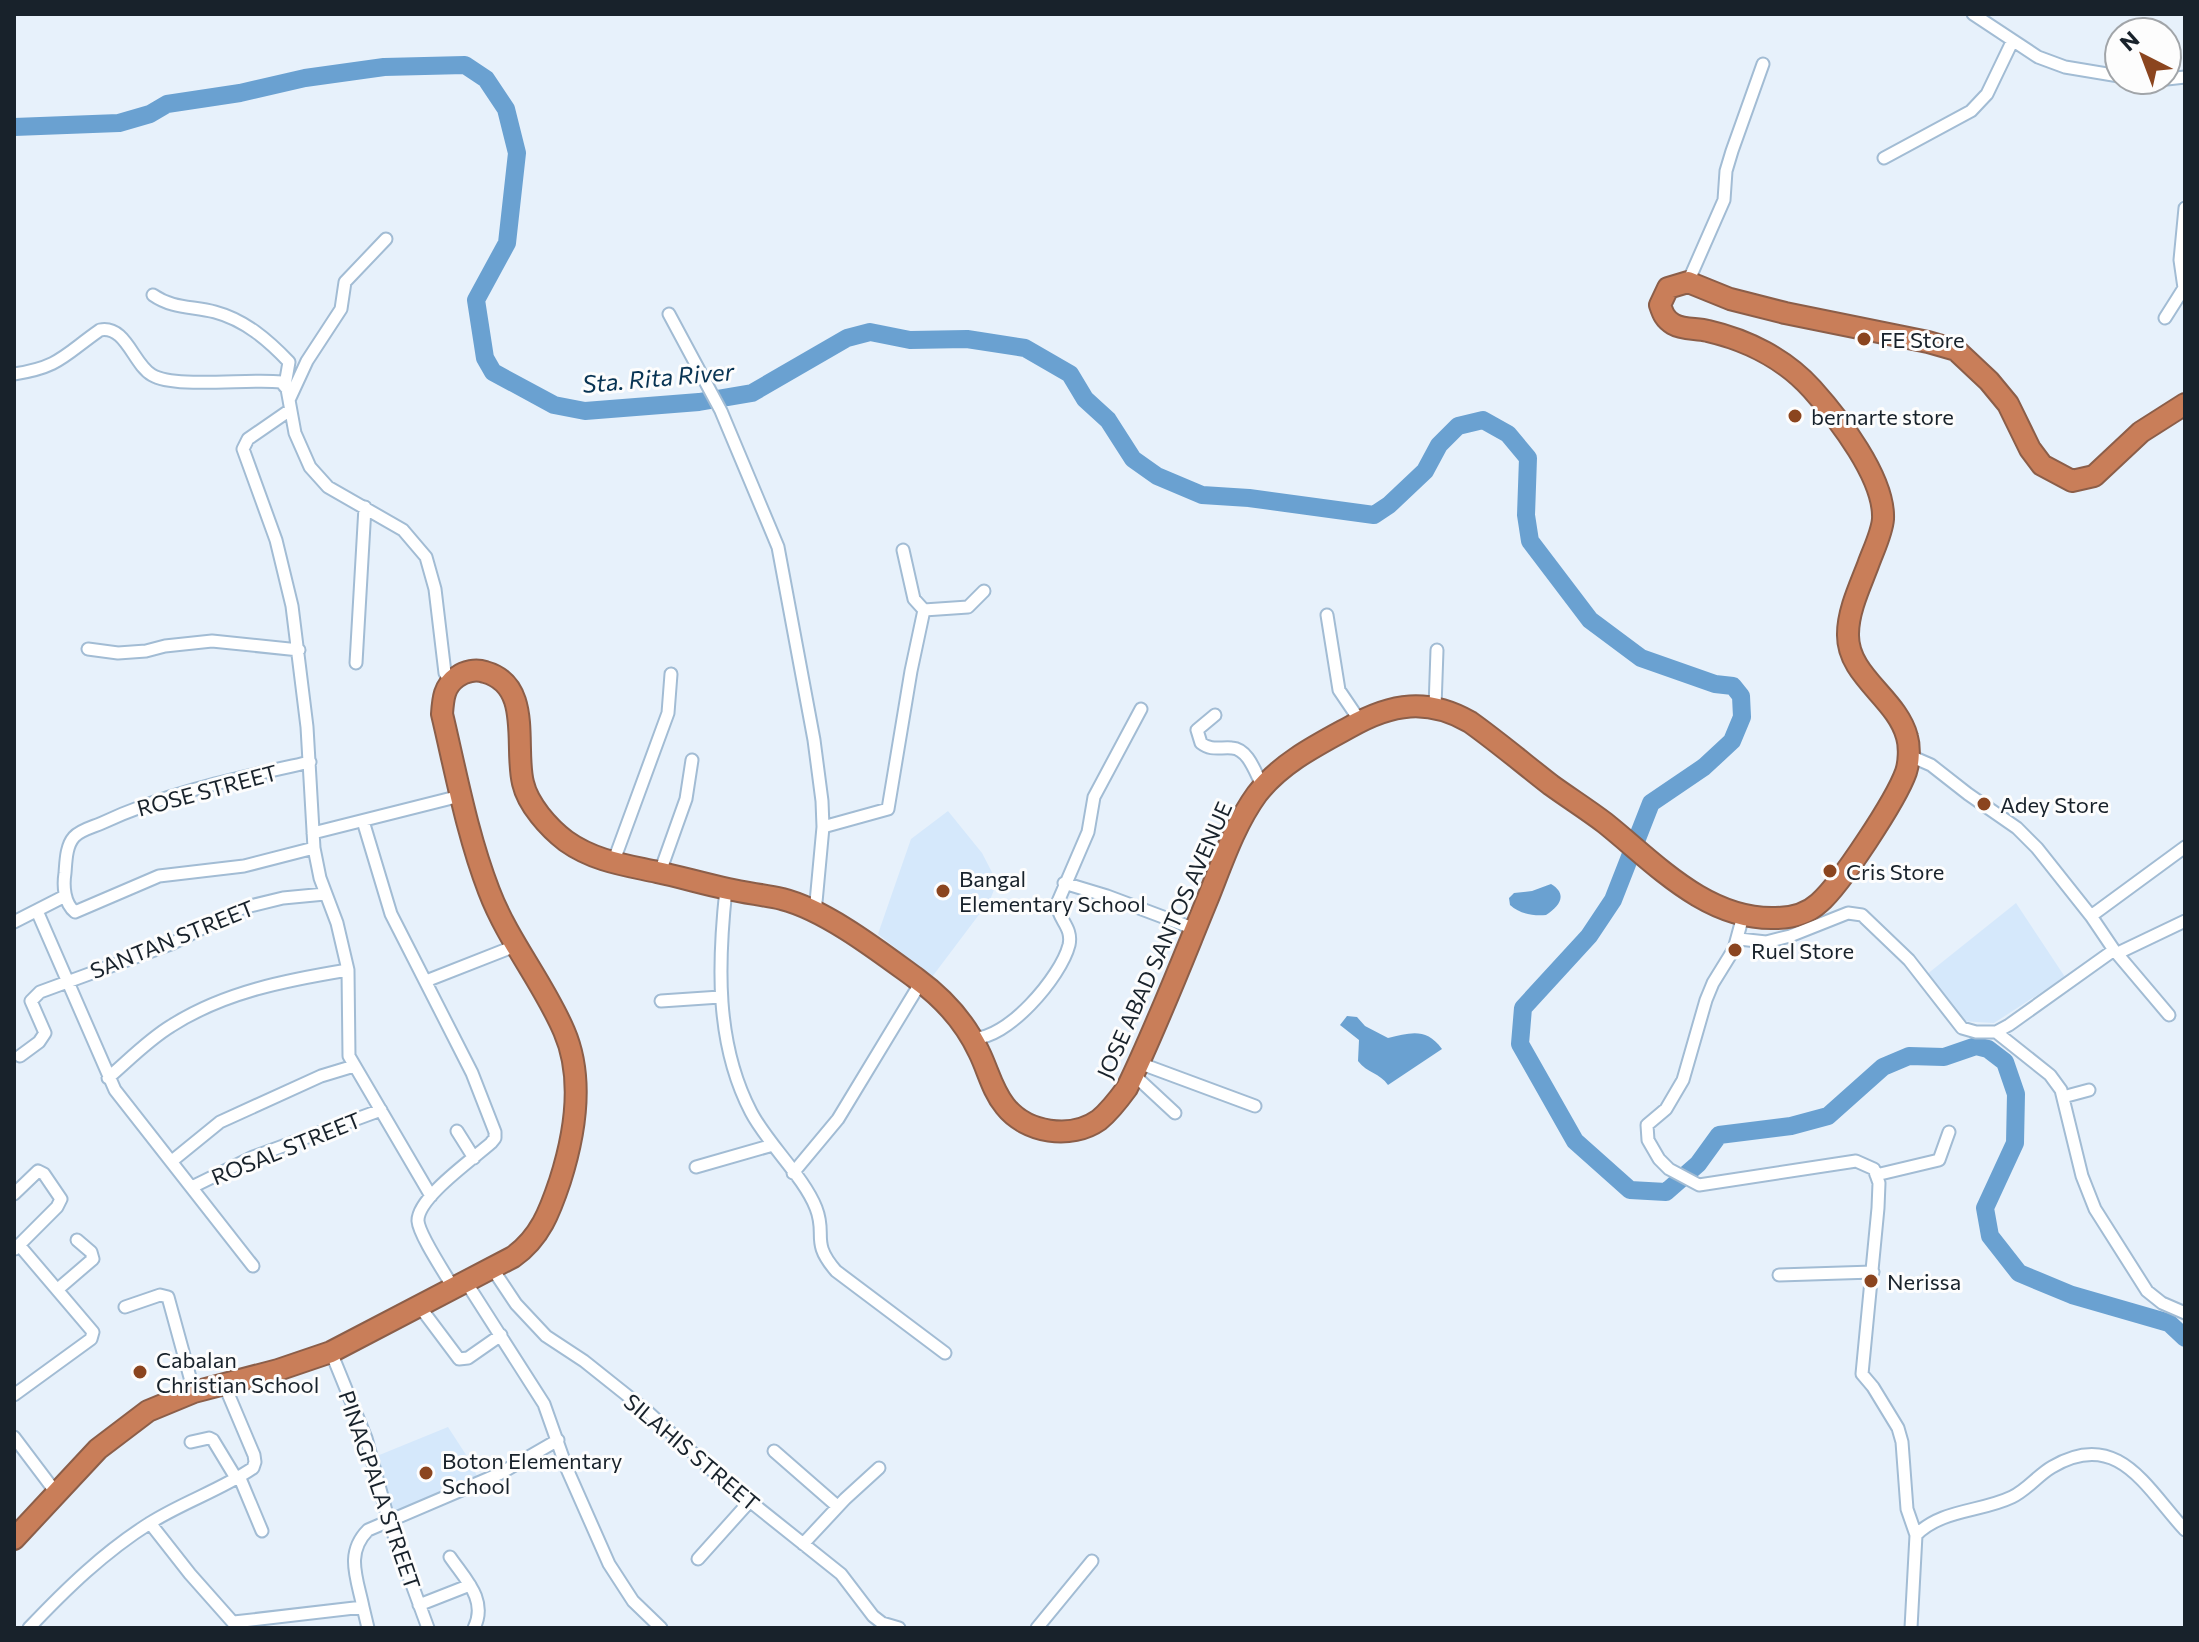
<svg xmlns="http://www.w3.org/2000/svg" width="2199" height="1642" viewBox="0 0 2199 1642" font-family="Commissioner,sans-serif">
<rect width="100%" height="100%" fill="#e7f1fb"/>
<path fill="#d5e8fb" d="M948 811 982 853 997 882 990 900 932 977 878 934 911 839Z
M2016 903 2065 977 1994 1023 1960 1021 1926 975Z
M448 1427 472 1464 479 1482 389 1521 372 1458Z"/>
<path fill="#6aa1d1" d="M1551 884C1568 894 1560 906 1546 915 1533 916 1520 914 1510 905L1509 898 1514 893 1532 891Z
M1347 1016 1357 1017 1365 1026 1388 1038C1410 1033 1426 1027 1442 1049L1388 1085C1380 1073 1367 1073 1358 1061L1359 1040 1340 1025Z"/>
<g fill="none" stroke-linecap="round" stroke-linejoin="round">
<path stroke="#6aa1d1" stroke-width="18" d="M14 127 119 123 150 114 167 104 240 93 305 78 384 67 465 65 486 79 506 109 517 153 507 243 476 300 485 358 493 372 554 405 585 411 699 402 752 393 847 338 870 332 910 340 967 339 1025 348 1070 374 1085 399 1108 420 1133 459 1157 476 1202 495 1249 498 1374 515 1389 505 1425 471 1439 445 1458 426 1483 420 1508 434 1528 458 1526 515 1530 541 1590 620 1641 658 1715 684 1733 686 1741 696 1742 717 1732 741 1704 767 1651 803 1613 900 1589 936 1523 1008 1520 1044 1575 1141 1630 1190 1666 1192 1698 1164 1719 1135 1791 1126 1828 1116 1883 1067 1909 1056 1944 1057 1976 1046 1988 1049 2005 1062 2016 1094 2015 1143 1985 1208 1990 1236 2019 1273 2072 1295 2169 1323 2185 1338"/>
<defs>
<path id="street" d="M1973 14 2038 57 2065 67 2119 76
M2167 79 2185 77
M2146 80H2160
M1884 158 1971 111 1987 94 2012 42
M1688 282 1724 200 1726 171 1732 151 1763 64
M153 295C173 309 193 306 215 312 245 320 268 340 289 362L285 385
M669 314 721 411 778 547 814 740 822 801 823 827 815 913
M2165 318 2184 288 2180 260 2185 208
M14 374C60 367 64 355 100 330 126 325 133 364 152 375 175 389 251 378 281 382L287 389 295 433 310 467 328 487 403 530 426 557 435 589 445 673 451 682
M289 400 307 361 341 309 345 282 386 239
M290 410 248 439 243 449 276 540 292 606 307 727 314 848 320 878 337 923 348 970 349 1056 431 1196
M924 610 968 607 984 591
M1327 615 1339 690 1360 721
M88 649 118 653 146 651 165 646 212 641 299 650
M356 663 365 507
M1435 707 1437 650
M1215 715 1197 730 1201 743C1211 751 1220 747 1232 748 1249 749 1256 775 1263 787
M1908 755 1931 765 1968 794 2017 828 2037 848 2091 916 2114 950 2169 1015
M310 762C238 778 168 792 102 823 93 827 80 830 74 837 66 846 66 861 65 873 63 886 64 903 75 912L159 876 244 866 314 848
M363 821 391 914 472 1073 495 1132V1138L491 1143C473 1159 417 1198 418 1221 419 1235 446 1275 454 1289
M823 827 888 809 911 671 924 610 914 599 903 550
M313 833 460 796
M613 863 668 713 671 674
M660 872 686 799 692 760
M1064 883 1107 896 1195 929
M726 889C718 963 715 1043 751 1112 767 1143 804 1177 816 1208 827 1236 810 1241 836 1271L945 1353
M37 911 115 1090 253 1266
M1743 916 1734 949 1713 983 1706 1000 1683 1080 1666 1109 1647 1125 1648 1140 1659 1159 1669 1169 1699 1185 1856 1161 1874 1169 1879 1183 1878 1208 1862 1374 1873 1387 1898 1428 1902 1442 1907 1509 1916 1535
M2091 916 2185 847
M14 922 65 896
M1739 939 1766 942 1790 936 1848 913 1862 915 1909 960 1962 1028 1976 1032H1996L2009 1025 2114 950
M2118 953 2185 921
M426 981 515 946
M661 1001 720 997
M1996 1032 2050 1075 2061 1090 2082 1176 2095 1209 2147 1291 2162 1303 2185 1313
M972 1038C1006 1041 1061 977 1069 945 1073 927 1058 920 1057 904L1088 832 1094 797 1141 709
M20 1056 39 1042 45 1033 31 1001 40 992 171 944 242 908 283 898 325 894
M1139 1063 1255 1106
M1133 1074 1175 1113
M108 1078C129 1060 148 1040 171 1026 224 992 287 980 348 970
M2063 1097 2089 1090
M457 1131 474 1158
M172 1161 220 1122 321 1076 354 1066
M696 1167 773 1145
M793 1173 838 1119 921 982
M1876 1175 1939 1160 1949 1132
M192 1187 253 1157 381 1110
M14 1194 38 1171 44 1174 61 1199 57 1207 15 1249
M492 1268 516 1304 546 1336 584 1361 648 1412 717 1475 841 1574 873 1616 882 1623 899 1628
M1779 1275 1873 1272
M466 1282 544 1404 567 1469 609 1564 633 1601 661 1628
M58 1289 93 1259 91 1252 77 1240
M125 1307 160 1295 168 1297 194 1392
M420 1307 459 1359 468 1358 501 1335
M331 1352 366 1438 389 1522 428 1628
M14 1395 91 1339 93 1332 19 1245
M14 1437 57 1494
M191 1442 209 1438 213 1440 236 1478
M774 1451 837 1506
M239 1476 262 1531
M150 1523 190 1574 237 1627
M803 1544 845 1499 879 1468
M450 1557C465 1579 488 1600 474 1628
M698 1559 750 1501
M419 1605 470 1585
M363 1607C357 1578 345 1553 368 1530L499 1474 558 1440
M234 1622 363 1607 368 1628
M29 1628C66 1589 104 1552 150 1523 183 1502 221 1490 253 1468L255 1462 254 1455 224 1384
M1037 1628 1092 1561
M1911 1628 1916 1535C1942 1509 1981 1512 2012 1497 2027 1490 2038 1475 2052 1467 2118 1428 2146 1488 2185 1530"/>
<path id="highway" d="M14 1539 98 1449 148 1411 194 1392 278 1370 331 1352 513 1257C540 1238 550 1211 560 1181 575 1134 584 1077 564 1031 543 982 508 941 489 891 467 834 456 773 442 714 443 699 444 686 457 677 465 671 476 669 485 672 533 685 514 747 523 783 528 805 549 828 566 841 594 861 625 865 657 872 681 877 704 884 728 889 746 893 764 895 782 899 826 910 880 952 917 979 943 998 965 1022 979 1052 988 1070 992 1090 1005 1106 1026 1133 1071 1140 1099 1120 1110 1111 1119 1099 1127 1088 1157 1026 1182 961 1208 898 1222 863 1235 824 1257 794 1281 763 1317 745 1350 727 1392 703 1428 698 1470 722 1498 742 1524 764 1551 785 1569 798 1588 810 1605 823 1655 863 1706 920 1775 918 1791 918 1807 914 1819 903 1841 884 1896 800 1906 772 1909 763 1910 747 1907 737 1897 698 1847 676 1848 634 1848 611 1860 586 1868 565 1873 551 1882 533 1883 519 1885 478 1838 418 1812 389 1785 359 1747 340 1708 331 1697 328 1683 330 1673 324 1665 319 1663 314 1660 305L1668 288 1688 282 1730 299 1785 313 1928 342 1956 350 1989 381 2008 404 2030 449 2042 465 2072 481 2094 476 2141 432 2185 404"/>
</defs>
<use href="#street" stroke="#a2bcd4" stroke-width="15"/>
<use href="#highway" stroke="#8b5e49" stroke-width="24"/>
<use href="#street" stroke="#fff" stroke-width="11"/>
<use href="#highway" stroke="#c97e59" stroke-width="20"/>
</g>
<g fill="#8b451f" stroke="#fdfdfd" stroke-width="3">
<circle cx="1864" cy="339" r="8"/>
<circle cx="1795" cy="416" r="8"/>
<circle cx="1984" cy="804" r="8"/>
<circle cx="1830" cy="871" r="8"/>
<circle cx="943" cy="891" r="8"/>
<circle cx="1735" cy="950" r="8"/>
<circle cx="1871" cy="1281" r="8"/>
<circle cx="140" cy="1372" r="8"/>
<circle cx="426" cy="1473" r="8"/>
</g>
<g text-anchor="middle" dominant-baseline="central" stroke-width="6" stroke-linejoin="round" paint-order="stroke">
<g font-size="22" fill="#18222b" stroke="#fdfdfd" text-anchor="start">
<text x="1880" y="339">FE Store</text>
<text x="1811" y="416">bernarte store</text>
<text x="2000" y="804">Adey Store</text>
<text x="1846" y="871">Cris Store</text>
<text x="959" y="878">Bangal<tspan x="959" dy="25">Elementary School</tspan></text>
<text x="1751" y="950">Ruel Store</text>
<text x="1887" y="1281">Nerissa</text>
<text x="156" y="1359">Cabalan<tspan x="156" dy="25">Christian School</tspan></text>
<text x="442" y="1460">Boton Elementary<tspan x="442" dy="25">School</tspan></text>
</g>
<g font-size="22" fill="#18222b" stroke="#fdfdfd">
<text transform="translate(207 790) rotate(-15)">ROSE STREET</text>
<text transform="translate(172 939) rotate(-22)">SANTAN STREET</text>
<text transform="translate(1164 940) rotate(-66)">JOSE ABAD SANTOS AVENUE</text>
<text transform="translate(286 1148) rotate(-22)">ROSAL STREET</text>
<text transform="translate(692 1452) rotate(40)">SILAHIS STREET</text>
<text transform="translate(380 1490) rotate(71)">PINAGPALA STREET</text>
</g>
<g font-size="24" font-style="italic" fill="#073353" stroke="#fdfdfd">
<text transform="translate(658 377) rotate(-5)">Sta. Rita River</text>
</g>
</g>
<rect width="2199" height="1642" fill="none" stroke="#18222b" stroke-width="32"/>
<g transform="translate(2143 56) rotate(318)"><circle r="38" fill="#fdfdfd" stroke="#a1a5a9" stroke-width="2"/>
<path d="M0-6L14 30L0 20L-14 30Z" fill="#8b451f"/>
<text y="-12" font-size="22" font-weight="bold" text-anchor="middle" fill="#18222b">N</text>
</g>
</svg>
